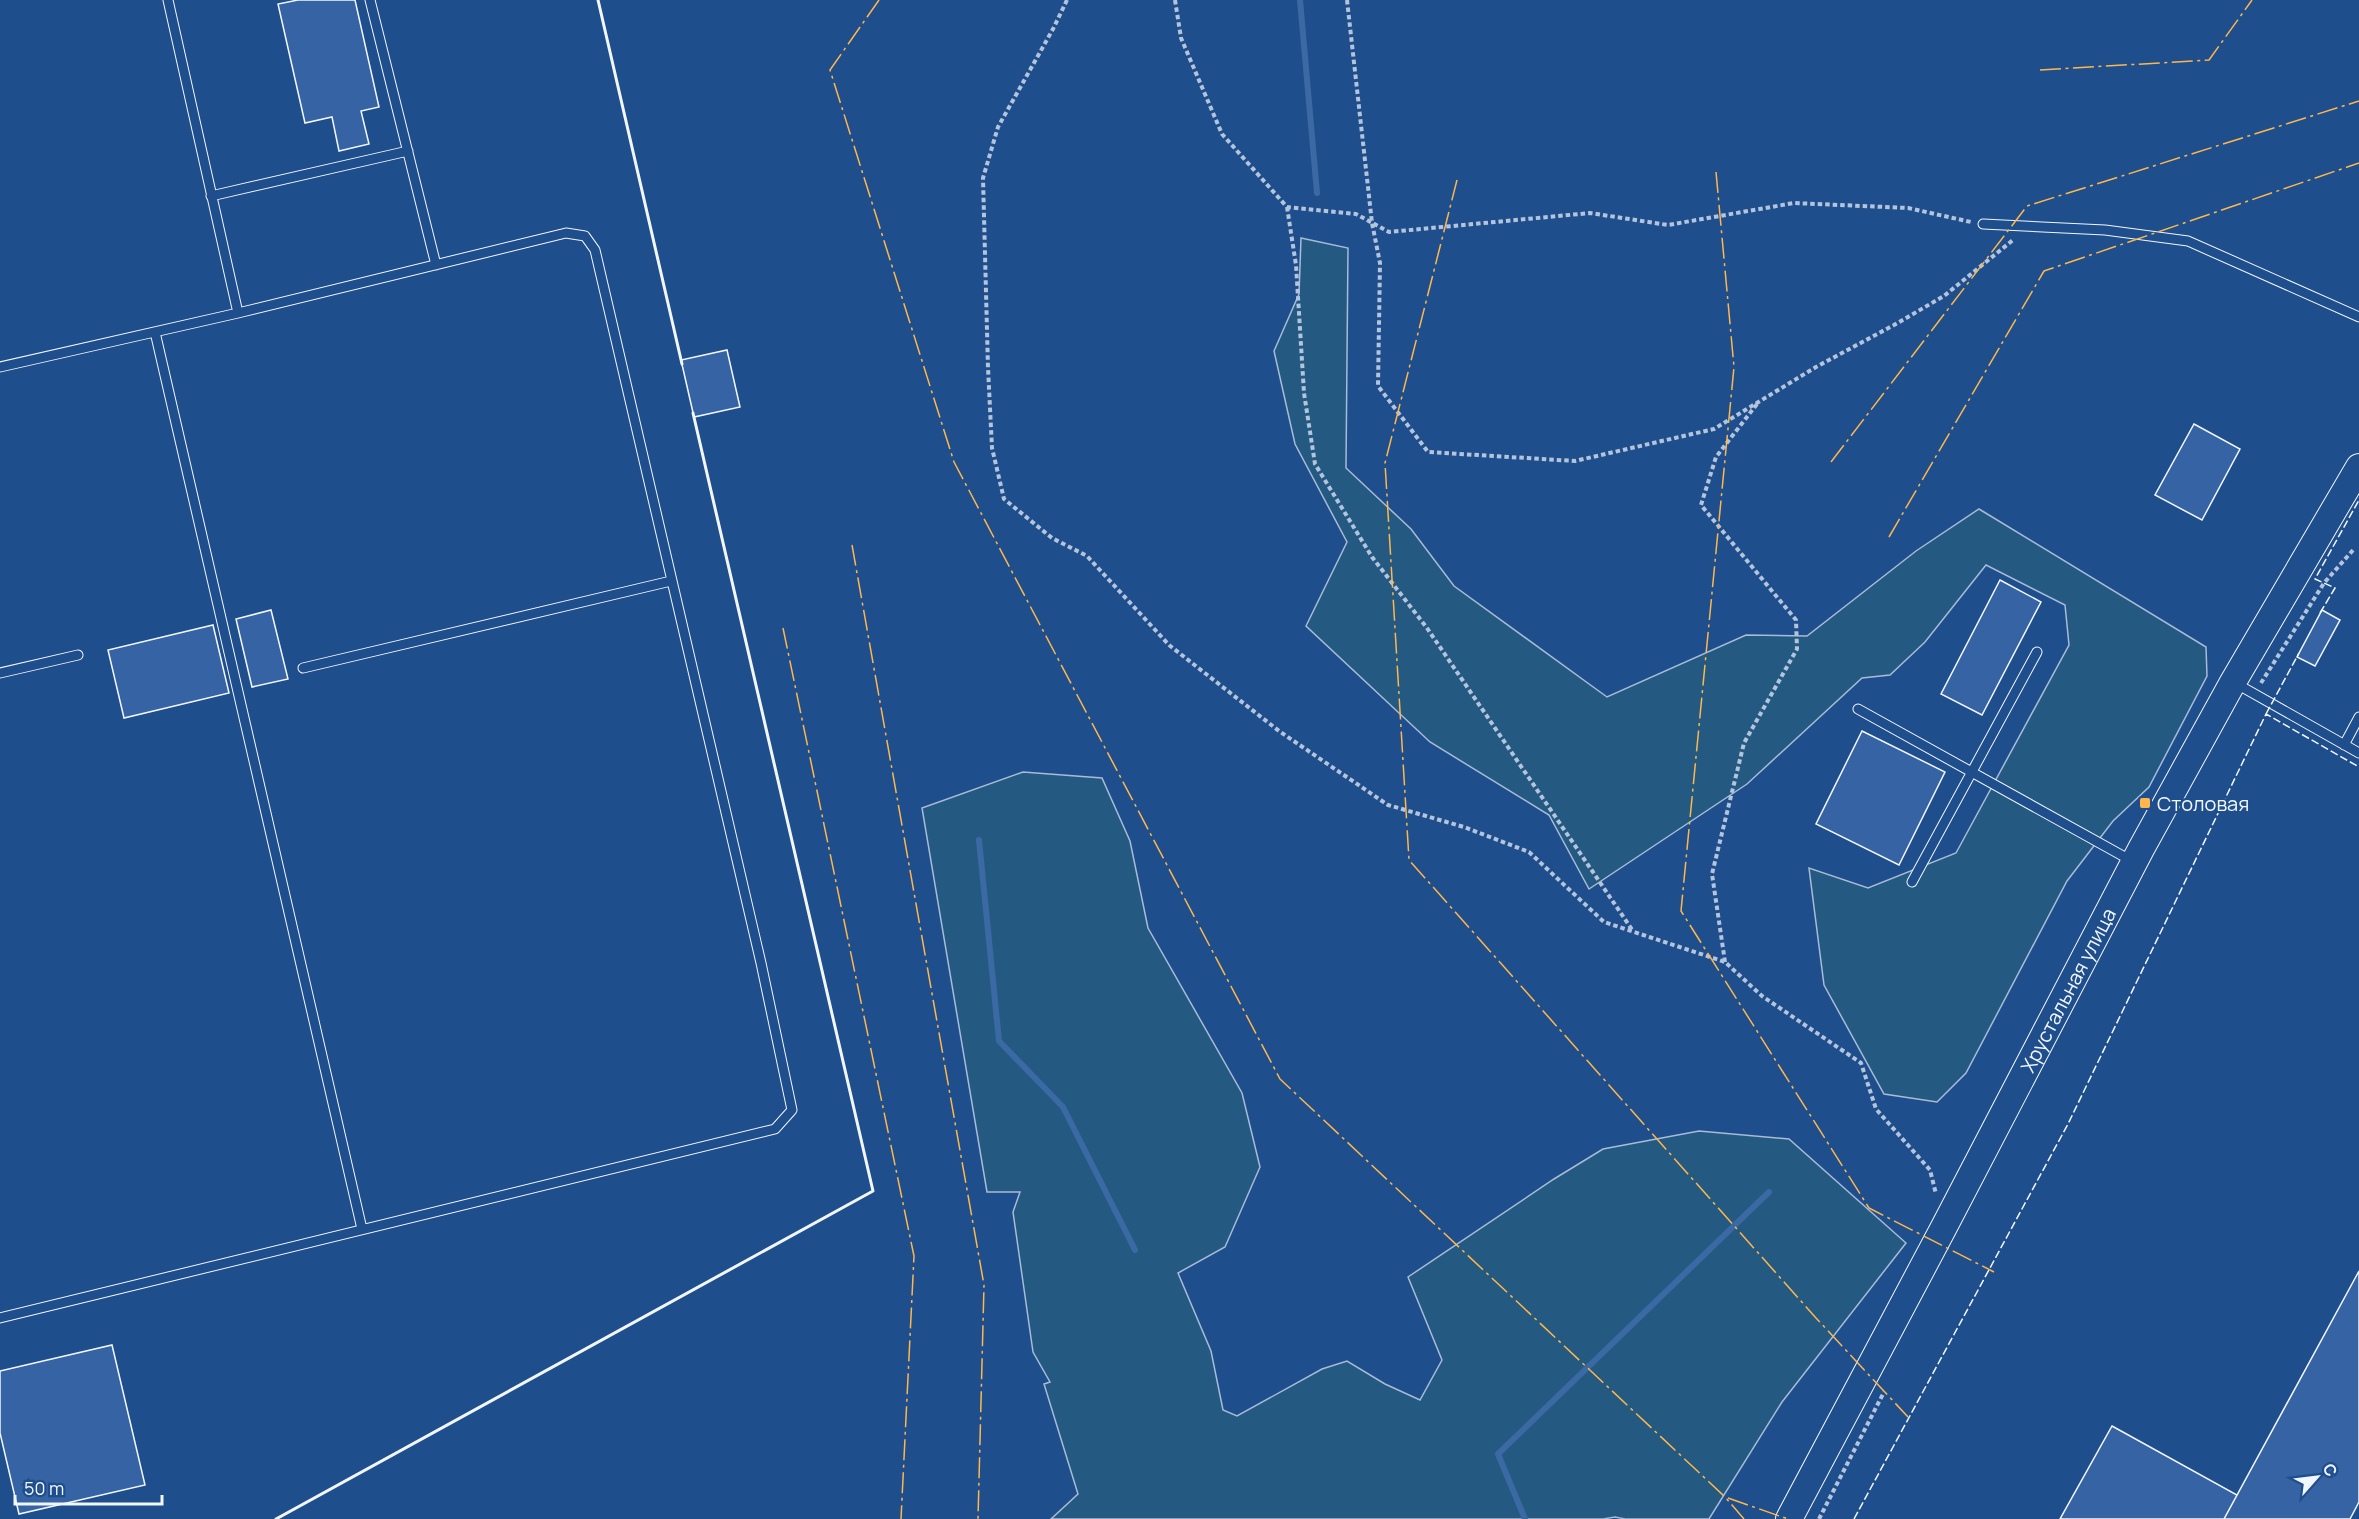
<svg xmlns="http://www.w3.org/2000/svg" width="2359" height="1519" viewBox="0 0 2359 1519" font-family="Manrope,sans-serif">
<rect width="100%" height="100%" fill="#1f4e8c"/>
<path fill="#245a82" stroke="#a8bbd7" stroke-width="1.5" d="M1301 238 1348 248 1346 468 1411 529 1454 586 1607 697 1746 635 1807 636 1916 551 1979 509 2206 647 2207 676 2149 787 2113 821 2067 881 1966 1073 1937 1102 1884 1094 1824 985 1809 868 1868 888 1956 853 2069 645 2065 605 1986 565 1925 642 1890 675 1862 678 1747 784 1589 889 1549 815 1430 742 1306 626 1347 542 1295 444 1274 351 1299 294Z
M1023 772 1102 778 1130 841 1148 928 1242 1093 1260 1167 1225 1247 1178 1273 1211 1351 1223 1410 1237 1416 1322 1369 1347 1361 1385 1384 1420 1400 1442 1360 1408 1277 1554 1179 1603 1149 1699 1131 1789 1139 1906 1243 1782 1402 1709 1519H1625L1615 1517 1603 1519H1051L1078 1494 1044 1384 1050 1382 1033 1352 1013 1212 1020 1192H987L922 808Z"/>
<g fill="none" stroke-linecap="round" stroke-linejoin="round">
<path stroke="#3b69a3" stroke-width="6" d="M1300 0 1317 193
M979 840 999 1041 1063 1107 1135 1250
M1525 1519 1498 1454 1769 1192"/>
</g>
<path fill="#3563a3" stroke="#f2f6ff" stroke-width="1.5" d="M298 0H355L379 107 361 111 369 144 339 151 332 117 305 123 278 4Z
M727 350 740 407 694 417 681 360Z
M2194 424 2240 449 2202 520 2155 495Z
M2000 580 2041 602 1982 715 1941 694Z
M271 610 288 679 252 687 236 619Z
M2322 610 2340 620 2315 666 2297 657Z
M213 625 229 693 124 718 108 650Z
M1862 731 1945 772 1899 865 1816 824Z
M2359 1271V1502L2350 1519H2224Z
M112 1345 145 1485 19 1514 0 1433V1371Z
M2112 1426 2237 1495 2224 1519H2060Z"/>
<g fill="none" stroke-linecap="round" stroke-linejoin="round">
<defs>
<path id="lane" d="M168 0 238 313
M370 0 436 265
M211 196 408 151
M1983 224 2105 230 2188 241 2359 317
M155 332 362 1229
M0 367 238 313 566 233 585 236 595 250 761 963 792 1110 775 1129 0 1318
M303 668 671 581
M0 673 78 655
M2235 683 2359 753
M1858 709 2132 861
M2344 745 2359 717
M1912 882 2037 652"/>
<g id="secondary">
<path id="s1" d="M1789 1519 1944 1227 2141 849 2233 682 2359 467"/>
</g>
</defs>
<use href="#lane" stroke="#f2f6ff" stroke-width="11"/>
<use href="#secondary" stroke="#f2f6ff" stroke-width="28"/>
<path stroke="#b3c4dc" stroke-width="4" stroke-dasharray="4.5 3" stroke-linecap="butt" d="M1067 0 1053 29 998 127 983 178 988 368 992 448 1004 499 1052 538 1087 556 1169 645 1279 731 1388 805 1464 827 1529 852 1604 922 1725 962 1762 996 1861 1063 1876 1109 1930 1170 1936 1194
M1175 0 1181 38 1222 134 1287 207 1356 214 1389 232 1590 213 1668 225 1794 203 1908 208 1971 222
M1347 0 1372 223 1380 263 1378 386 1428 452 1575 461 1714 429 1816 367 1894 325 1944 296 2013 240
M1287 207 1296 265 1304 393 1315 464 1372 557 1427 628 1633 931
M2261 683 2324 583 2354 549
M1725 962 1712 874 1744 743 1797 649 1796 620 1701 505 1716 457 1757 404
M1819 1519 1884 1392"/>
<use href="#lane" stroke="#1f4e8c" stroke-width="9"/>
<use href="#secondary" stroke="#1f4e8c" stroke-width="26"/>
<path stroke="#f2f6ff" stroke-width="1.5" stroke-dasharray="8 3" stroke-linecap="butt" d="M2320 613 2335 588 2315 579 2359 500
M2266 714 2299 653
M1854 1519 2068 1124 2266 714 2359 767"/>
<path stroke="#f2f6ff" stroke-width="3" d="M598 0 682 364
M276 1519 873 1191 693 413"/>
<path stroke="#ffb74d" stroke-width="1.5" stroke-dasharray="21 4.5 3 4.5" stroke-linecap="butt" d="M879 0 830 70 954 462 1280 1079 1725 1497 1744 1519
M2040 70 2209 60 2252 0
M1716 172 1734 367 1681 911 1869 1208 1994 1272
M1457 180 1385 463 1409 860 1816 1318 1908 1417
M1831 462 2027 206 2359 101
M1889 537 2044 271 2359 163
M852 545 984 1285 978 1519
M783 628 914 1256 901 1519
M1728 1498 1788 1519"/>
</g>
<rect fill="#ffb74d" stroke="#1f4e8c" stroke-width="2" x="2139" y="797" width="12" height="12" rx="3"/>
<g text-anchor="middle" dominant-baseline="central" stroke-width="4.5" stroke-linejoin="round" paint-order="stroke">
<g font-size="20" fill="#f2f6ff" stroke="#1f4e8c" text-anchor="start">
<text x="2157" y="803">Столовая</text>
</g>
<g font-size="20" fill="#f2f6ff" stroke="#1f4e8c">
<text stroke="none"><textPath href="#s1" startOffset="598">Хрустальная улица</textPath></text>
</g>
</g>
<g transform="translate(2317 1477) rotate(62)" stroke="#1f4e8c" stroke-width="4.5" paint-order="stroke">
<path d="M0-4.5L10 22L0 15L-10 22Z" fill="#f2f6ff"/>
<text y="-9" font-size="16" font-weight="bold" text-anchor="middle" fill="#f2f6ff">С</text>
</g>
<path d="M15 1495v9h147v-9" fill="none" stroke="#f2f6ff" stroke-width="3"/>
<text x="24" y="1495" font-size="18" fill="#f2f6ff" stroke="#1f4e8c" stroke-width="4.5" paint-order="stroke">50 m</text>
</svg>
